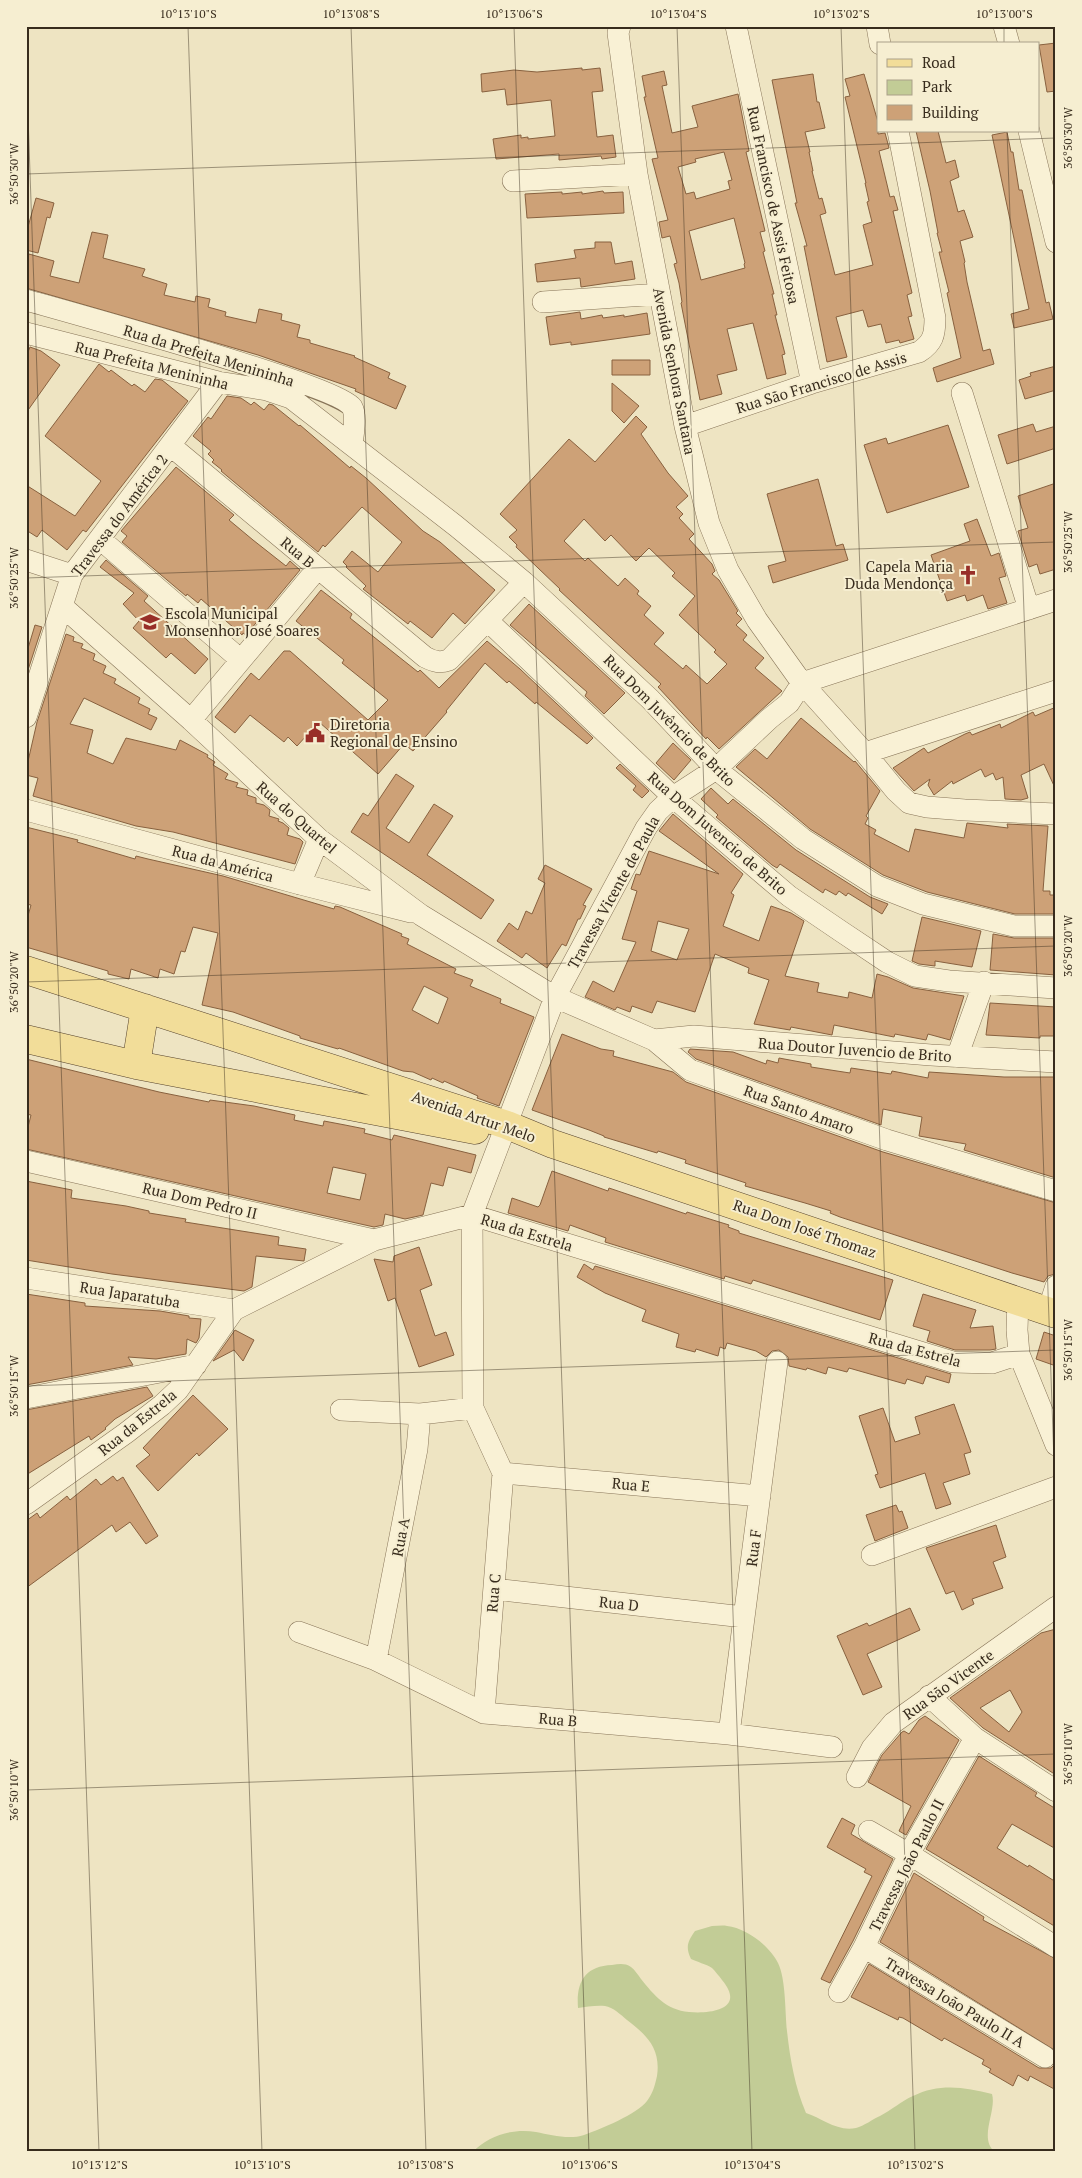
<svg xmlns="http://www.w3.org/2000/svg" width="1082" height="2178" viewBox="0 0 1082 2178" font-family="'PT Serif',serif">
<rect width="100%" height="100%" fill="#eee4c2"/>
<path fill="#c2cc96" d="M712 1926C717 1926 723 1925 727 1926 746 1928 770 1946 778 1963 786 1979 785 2013 787 2031 790 2059 795 2087 806 2113 822 2118 837 2132 856 2128 864 2126 873 2119 880 2116 892 2110 901 2101 913 2096 939 2083 965 2087 992 2094 997 2111 978 2138 995 2152H473C488 2135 514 2128 536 2132 551 2135 569 2140 584 2135 601 2129 637 2114 647 2101 653 2093 655 2085 657 2076 661 2049 647 2035 627 2020 621 2015 613 2007 605 2006 596 2005 586 2007 578 2008 576 1982 585 1966 612 1965 619 1964 625 1963 631 1967 635 1970 638 1975 641 1979 654 1995 666 2010 689 2012 712 2014 746 2009 722 1980 719 1976 715 1971 712 1968 706 1964 697 1962 691 1959 685 1947 688 1941 695 1931Z"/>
<path fill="#cda177" stroke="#88613f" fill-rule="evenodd" d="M1056 43V91L1047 92 1039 45Z
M582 68V70L600 68 603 91 592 92 597 137 613 135 616 157 602 159 601 156 559 160V154L496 159 493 139 521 135V138L528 137V139L555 136 551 100 507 105 505 89 482 92 481 74 514 70 537 72Z
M664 71 667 85 662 86 672 133 698 127 692 106 738 94 749 151 746 152 765 231 760 232 765 251 763 252 774 294H772L777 315H775L785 354 782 355 786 374 767 379 753 323 727 329 737 370 717 375 722 394 700 400 681 303 682 302 679 283 674 264 677 263 670 236 662 238 659 222 668 220 652 159 658 158 644 97H646L642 76ZM724 152 732 180 728 181 730 189 696 199 694 192 686 194 678 167 696 162 695 159ZM734 218 745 263 744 264 745 268 701 280 689 231Z
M813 74 817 102H819L825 128 805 132 810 152H809L813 171H812L819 199 822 198 826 213 820 215 835 275 873 265 863 225 872 222 867 202 869 201 865 183H866L845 97 850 96 845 79 864 74 878 122V134L885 133 888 144 889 148 879 151 890 197 894 196 898 210 893 211 912 293 907 295 912 316 908 317 914 339 900 343 899 340 886 343 881 324 868 327 863 310 836 317 847 357 827 362 804 246H807L795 203H797L772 80Z
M916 131H938L946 163 955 160 959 177 950 181 958 212 964 210 973 237 960 241 965 262 964 263 967 282 983 351 990 349 994 364 937 382 933 368 961 358 947 293 949 292 939 252H942L937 233H938L930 191Z
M1007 132 1011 152H1013L1019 190H1022L1046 303 1049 302 1053 319 1014 328 1011 314 1029 309 992 135Z
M603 191 604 193 623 192 624 213 527 218 525 194 562 192V194L582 192V194Z
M36 198 54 203 50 218 47 217 38 253 26 250V234Z
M92 232 108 235 103 258 145 269 142 276 167 284 164 295 195 302 196 296 210 299 208 307 226 312 225 316 256 323 259 309 282 314 281 320 300 325 297 337 310 340V343L355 356 354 357 390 373 388 378 406 386 396 409 355 391 356 389 258 355 26 288V265L29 254 54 261 50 276 79 283Z
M595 242H611L615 264 632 261 635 279 581 287 580 278 537 282 535 264 576 258 574 250 595 248Z
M580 312 581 319 602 315 603 318 624 315V317L647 313 650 334 571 345V342L550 345 546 317Z
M30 347 41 351 60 365 26 413V357Z
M612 360H650V375H612Z
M99 364 109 372 111 370 132 386 134 384 145 392 155 379 162 380 188 401 86 532 83 530 67 550 42 530 37 537 26 530V485L75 516 101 481 45 436Z
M1056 366V390L1025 399 1019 380 1031 376 1030 373Z
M612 383 639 406 624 423 612 411Z
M227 396 241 398 251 405 254 402 264 410 269 404 273 405 299 426 300 425 350 468 351 466 366 478 423 531 440 542 495 590 465 624 453 613 432 638 410 621 408 624 363 589 366 586 346 567 347 566 343 562 352 551 378 572 402 542 362 507 325 547 323 545 318 552 221 471 222 470 212 462 214 460 208 454 211 451 193 436 208 417 211 419Z
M636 416 647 427 641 434 668 473 688 496 676 507 683 514 679 518 694 534 689 539 712 564 715 571 712 574 719 580 738 611 736 613 742 619 736 625 747 635 743 640 764 658 755 668 782 691 719 749 707 737 706 739 658 687 661 684 559 590 560 589 516 547 517 545 509 537 517 530 500 514 569 439 595 462ZM584 519 605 541 611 535 636 561 649 548 675 573 672 576 695 596 679 615 716 650 714 652 727 664 707 684 686 665 683 669 654 644 664 633 644 615 651 606 637 594 639 591 625 578 618 586 588 558 585 561 564 541Z
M1033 424 1036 432 1056 426V448L1007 464 998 435Z
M948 425 969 487 887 513 864 445 886 438 888 444Z
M176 467 234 515 229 520 253 540 286 566 290 561 300 570 246 635 243 633 242 635 201 599 198 603 187 594 186 596 122 542 127 536 121 531Z
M818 479 836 546 843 544 848 560 773 583 768 566 786 561 767 494Z
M1056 483V569L1040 574 1037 564 1029 567 1018 531 1028 528 1018 496Z
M977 519 991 556 999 553 1006 576 999 578 1007 603 988 609 983 595 967 601 965 595 947 601 931 555 970 541 964 524Z
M106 560 148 596 144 601 208 659 195 674 171 653 166 658 133 628 139 621 123 604 134 593 100 567Z
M321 590 352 614 350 618 418 672 420 670 439 688 487 641 520 669 593 738 587 744 536 702 535 704 509 681 507 683 485 663 446 711 447 712 413 751 404 744 378 774 319 722 297 746 288 737 284 742 250 715 235 733 215 717 251 673 259 680 284 651H290L368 720 388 700 342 663 344 660 296 621Z
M529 604 625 693 604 714 585 696 587 692 510 625Z
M35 625 42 627 26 676V655Z
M66 634 74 637 73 641 83 644 81 648 95 654 93 660 106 666 103 673 116 679 114 683 140 698 138 703 150 709 148 714 157 718 151 730 84 698 70 724 93 730 87 753 113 764 126 738 176 750 180 740 208 755 207 757 215 762 213 765 228 774 225 779 238 783 236 787 248 790 247 795 256 798V803L264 805 270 810 269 816 279 819 278 821 283 823 289 828 287 835 300 839 303 842 295 864 173 832 136 826 33 796 38 778 26 775V770L37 722Z
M1056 707V790L1044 764 1021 775 1028 798 1021 800 1005 799 1003 777 996 780 993 773 985 777 981 769 953 784 952 781 934 795 928 785 930 779 914 791 893 768 924 748 928 753 965 734 970 732 972 735 1000 724 1001 728 1033 712 1035 716Z
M801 718 854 762 855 761 880 791 866 816 868 818 865 824 876 830 874 834 909 852 915 829 964 838 967 823 1008 828 1007 824 1048 826 1043 891H1050V895H1056V914H1015L927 892 883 875 810 829 736 767 755 749 767 759Z
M673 743 691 760 674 780 656 763Z
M620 764 649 791 642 798 633 790 636 786 616 768Z
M396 774 414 786 386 828 409 843 434 804 453 816 427 855 494 900 481 919 351 832 363 813 368 816Z
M711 788 728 804 733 799 796 850 870 897 888 904 882 914 848 893 846 896 839 891 836 895 825 889 823 893 780 864 777 868 772 865 716 817 718 815 701 799Z
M673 814 743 874 731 893 734 895 723 926 759 941 771 906 791 913 804 921 785 976 819 983 817 992 848 998 849 992 872 998 877 974 888 977 913 988 964 996 950 1040 928 1034 926 1040 895 1034 894 1037 834 1025 832 1035 791 1027 790 1030 754 1024 769 980 748 973 749 968 715 954 695 1012 657 1001 652 1013 632 1006 630 1012 617 1007 615 1010 585 997 593 981 614 992 636 942 622 939 637 891 631 889 636 874 640 875 649 851 719 874 659 831ZM658 921 689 929 677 960 651 951Z
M26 827 78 840 77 842 135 859 136 856 148 859 223 876 334 909 335 906 340 907 402 934 401 936 409 939 407 944 456 969 454 973 473 980 470 986 501 999 500 1003 534 1017 499 1106 477 1098 478 1096 444 1081 443 1083 432 1078 431 1080 413 1072 403 1071 339 1048 338 1049 300 1038V1036L233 1012 202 1005 218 933 193 927 185 952 181 951 174 974 160 969 158 978 131 969 129 979 108 974V971L26 947V923L31 905 26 904ZM424 986 448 998 438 1024 412 1010Z
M545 865 592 889 583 905 586 906 580 919H578L566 946 562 944 547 968 526 953 522 958 497 941 509 923 518 930 526 911 532 914 545 883 538 879Z
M922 917 981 931 972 967 935 961V966L919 964 912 961Z
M993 934 1014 938H1056V975L990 970Z
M990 1003 1056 1007V1036H1040V1038L986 1035Z
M562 1034 601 1049 614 1051 613 1056 673 1072 686 1082 883 1152 1056 1203 1055 1274 1048 1276 1044 1282 1012 1273 840 1217 830 1213 831 1211 805 1203 745 1186 746 1183 685 1163 686 1160 658 1151 657 1153 604 1137V1136L589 1130 532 1110Z
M690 1049 733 1052 766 1064 767 1060 778 1063 779 1058 811 1064V1067L850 1073 851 1068 891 1074 892 1071 928 1078 929 1072 1004 1077H1056V1178L964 1150 966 1144 919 1136 922 1117 883 1109 881 1125 696 1059 688 1052Z
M26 1059 159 1092 209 1102 210 1100 254 1106 295 1115 294 1120 323 1126 324 1121 345 1125 365 1129 364 1133 392 1140 394 1135 476 1155 471 1173 448 1167 443 1186 431 1183 423 1215 405 1219 385 1214 383 1225 374 1227 26 1149V1135L31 1115 26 1114ZM333 1167 366 1174 360 1200 327 1193Z
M552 1171 608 1191 609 1188 686 1214 687 1212 729 1225 728 1227 739 1231V1233L893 1280 880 1320 753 1280 751 1284 725 1276 724 1279 605 1242 606 1238 570 1225 568 1231 508 1213 512 1198 538 1207 540 1205Z
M26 1181 72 1190 71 1198 126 1206 149 1211V1213L186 1219 185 1222 279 1237 278 1245 306 1249 304 1261 256 1256 252 1287 244 1291 112 1274 26 1260Z
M419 1247 432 1285 420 1290 435 1336 446 1332 454 1355 419 1367 395 1298 388 1301 374 1259 393 1262 394 1256Z
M584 1264 593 1270 595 1266 951 1374 949 1383 926 1376 923 1384 907 1379 905 1384 849 1368 847 1372 828 1367 826 1374 807 1368 806 1370 789 1366 788 1357 779 1350 772 1351 766 1357 756 1351 727 1343 725 1349 720 1347 718 1356 696 1349 695 1352 676 1347 679 1334 642 1321 646 1310 605 1293 577 1277Z
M26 1294 85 1303V1306L160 1311 189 1316V1318L201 1319 199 1338 196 1343 187 1339 186 1354 156 1359 128 1357 133 1365 26 1385Z
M923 1294 976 1310 970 1328 993 1326 996 1349 990 1350H955L927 1341 930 1331 913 1326Z
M235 1330 254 1340 243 1361 234 1350 213 1361Z
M1044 1332 1056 1336V1366L1036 1359Z
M147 1387 153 1396 115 1419 105 1428 106 1429 91 1440 89 1436 26 1475V1410Z
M193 1395 228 1429 199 1456 197 1453 158 1491 136 1466 150 1455 143 1448Z
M954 1404 971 1452 964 1454 970 1474 943 1483 951 1504 936 1509 925 1473 880 1488 875 1475 878 1474 859 1416 883 1408 895 1442 920 1434 915 1417Z
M113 1476 117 1481 123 1477 158 1536 146 1544 130 1522 116 1532 112 1525 26 1588V1521L37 1513 40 1518 67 1496 70 1500 96 1479 101 1485Z
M896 1505 899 1512 902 1511 908 1528 875 1541 866 1515Z
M996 1525 1006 1557 993 1562 1003 1588 972 1599 974 1604 962 1610 954 1591 946 1594 926 1548Z
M910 1608 920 1630 867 1654 882 1687 863 1695 837 1636 867 1623 869 1626Z
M1056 1629V1775L983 1728 950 1698 1041 1633ZM1010 1690 1022 1712 1009 1732 980 1708Z
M925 1716 959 1740 906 1835 899 1831 911 1806 868 1782 882 1755 902 1732 904 1731 909 1734 919 1720Z
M979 1756 1037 1793 1035 1796 1056 1809V1849L1012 1824 997 1848 1028 1867 1029 1865 1056 1882V1927L926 1849Z
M842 1818 855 1825 851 1834 893 1859 853 1941 830 1983 821 1979 872 1876 864 1872 866 1869 827 1847Z
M914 1873 984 1917 983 1920 1056 1959V2051L880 1942Z
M869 1964 1039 2068H1051L1056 2063V2090L1030 2076 1028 2081 1018 2075 1013 2086 989 2072 991 2069 982 2064 984 2060 944 2038 942 2041 903 2018 899 2017 898 2020 851 1997Z"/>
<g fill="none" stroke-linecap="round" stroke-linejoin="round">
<defs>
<path id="street" d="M620 26 618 33 637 174 685 426 709 523 728 570 757 620 802 683 865 753 896 791 909 803 927 807 965 810 1056 814
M736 26 812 383
M877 26 880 44
M1004 26 1009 44
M1029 131 1056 242
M513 181 637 174
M26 300C68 312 338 386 352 407 357 416 353 435 352 445
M543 302 660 294
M26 333 218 382 267 390 291 398 456 526 524 582 650 699 716 769 803 839 877 886 923 904 1014 926H1056
M962 393 1029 609
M685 426 812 383 919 352C933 343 935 335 935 318L898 131
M171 446 425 657C435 662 440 663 449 660L524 582
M100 539 241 660
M26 560 72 575
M62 606 191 720 319 839 421 915 555 997 654 1040 690 1070 887 1140 1056 1191
M488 621 673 797 789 896 842 932 887 962 915 976 949 981 1056 988
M802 683 1056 600
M26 717 72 575 218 382
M191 720 318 568
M865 753 1056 691
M26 810 300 884 411 912
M300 884 319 839
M654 1040 694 1036 931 1055 1056 1062
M957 1057 984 982
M26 1161 374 1240
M26 1278 234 1310
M1018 1300 1017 1330 1019 1354 1056 1445
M1048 1311 1056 1286
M26 1398 196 1365
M341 1410 420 1414 473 1408
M503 1473 760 1496
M26 1504 126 1433 162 1405 178 1390 234 1310 374 1240 472 1215 953 1362 992 1363 1019 1354
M872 1555 1056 1487
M494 1589 744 1617
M299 1632 376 1660 484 1713 729 1734 832 1747
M376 1660 417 1449 420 1414
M929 1696 975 1738 1056 1791
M484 1713 503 1473 473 1408 472 1215 555 997 646 828 658 811 673 797 716 769 769 719 789 703 802 683
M729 1734 777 1362
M857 1777 872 1748 893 1723 1056 1607
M869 1831 909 1854 1056 1947
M864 1947 1045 2057
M839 1992 864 1947 909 1854 975 1738"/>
<path id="primary" d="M26 970 507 1125 553 1144 1056 1314
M26 1039 136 1065 475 1130
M136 1065 145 1008"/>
</defs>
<use href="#street" stroke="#887559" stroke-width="22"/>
<use href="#primary" stroke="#56432d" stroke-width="29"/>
<use href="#street" stroke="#f9f1d5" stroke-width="21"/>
<use href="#primary" stroke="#f2dd99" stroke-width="28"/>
</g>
<path fill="none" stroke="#382c1d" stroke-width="1" stroke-opacity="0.45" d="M188 26 262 2152M351 26 426 2152M514 26 589 2152M677 26 752 2152M841 26 915 2152M1004 26V44M26 58 99 2152M1007 131 1056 1518M26 174 1056 138M26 578 1056 542M26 982 1056 946M26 1386 1056 1350M26 1790 1056 1754"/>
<defs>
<symbol id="church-bare" viewBox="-9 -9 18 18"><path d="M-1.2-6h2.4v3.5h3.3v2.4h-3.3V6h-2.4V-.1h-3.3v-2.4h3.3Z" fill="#982f28" stroke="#f6eed1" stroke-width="2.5" paint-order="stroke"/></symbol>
<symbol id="school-bare" viewBox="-9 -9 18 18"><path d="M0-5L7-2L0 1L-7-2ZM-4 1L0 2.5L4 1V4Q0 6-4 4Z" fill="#982f28" stroke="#f6eed1" stroke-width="2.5" paint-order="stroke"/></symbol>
<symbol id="civic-bare" viewBox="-9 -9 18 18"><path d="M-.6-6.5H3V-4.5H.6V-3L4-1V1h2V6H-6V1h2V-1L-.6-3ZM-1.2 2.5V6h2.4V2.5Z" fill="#982f28" stroke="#f6eed1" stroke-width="2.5" paint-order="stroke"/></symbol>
</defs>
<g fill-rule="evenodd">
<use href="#church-bare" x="954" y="561" width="28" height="28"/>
<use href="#school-bare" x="136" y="608" width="28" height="28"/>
<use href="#civic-bare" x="301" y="719" width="28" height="28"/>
</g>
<g text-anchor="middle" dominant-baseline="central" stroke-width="4" stroke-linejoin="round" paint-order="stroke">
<g font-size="15" fill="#382c1d" stroke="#f6eed1">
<text transform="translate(774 205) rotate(78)">Rua Francisco de Assis Feitosa</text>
<text transform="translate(209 355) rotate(17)">Rua da Prefeita Menininha</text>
<text transform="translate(152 365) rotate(14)">Rua Prefeita Menininha</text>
<text transform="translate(675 371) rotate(79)">Avenida Senhora Santana</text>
<text transform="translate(821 382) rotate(-17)">Rua São Francisco de Assis</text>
<text transform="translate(119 515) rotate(-53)">Travessa do América 2</text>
<text transform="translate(298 552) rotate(40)">Rua B</text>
<text transform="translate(670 720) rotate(45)">Rua Dom Juvêncio de Brito</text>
<text transform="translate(297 817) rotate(41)">Rua do Quartel</text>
<text transform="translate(718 833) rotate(41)">Rua Dom Juvencio de Brito</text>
<text transform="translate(223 863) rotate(15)">Rua da América</text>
<text transform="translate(613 892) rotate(-61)">Travessa Vicente de Paula</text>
<text transform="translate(855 1049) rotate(4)">Rua Doutor Juvencio de Brito</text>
<text transform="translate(799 1109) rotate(20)">Rua Santo Amaro</text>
<text transform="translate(474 1116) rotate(19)">Avenida Artur Melo</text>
<text transform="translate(200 1200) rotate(13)">Rua Dom Pedro II</text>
<text transform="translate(805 1228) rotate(19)">Rua Dom José Thomaz</text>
<text transform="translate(527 1232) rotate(17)">Rua da Estrela</text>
<text transform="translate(130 1294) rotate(9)">Rua Japaratuba</text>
<text transform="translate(915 1349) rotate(15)">Rua da Estrela</text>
<text transform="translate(137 1422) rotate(-39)">Rua da Estrela</text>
<text transform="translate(631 1484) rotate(5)">Rua E</text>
<text transform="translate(400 1537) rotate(-79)">Rua A</text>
<text transform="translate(753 1548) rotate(-83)">Rua F</text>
<text transform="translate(493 1593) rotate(-85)">Rua C</text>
<text transform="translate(619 1603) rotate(6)">Rua D</text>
<text transform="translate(948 1684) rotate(-36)">Rua São Vicente</text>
<text transform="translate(558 1719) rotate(5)">Rua B</text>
<text transform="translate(906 1865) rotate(-63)">Travessa João Paulo II</text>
<text transform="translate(955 2002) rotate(31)">Travessa João Paulo II A</text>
</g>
<g font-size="15" fill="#382c1d" stroke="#f6eed1" text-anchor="start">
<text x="953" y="566" text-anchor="end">Capela Maria<tspan x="953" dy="17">Duda Mendonça</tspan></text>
<text x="165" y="613">Escola Municipal<tspan x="165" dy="17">Monsenhor José Soares</tspan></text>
<text x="330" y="724">Diretoria<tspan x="330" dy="17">Regional de Ensino</tspan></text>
</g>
</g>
<rect width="1082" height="2178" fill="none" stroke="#f6eed1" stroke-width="55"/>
<rect x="877" y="42" width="162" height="90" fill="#f6eed1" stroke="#aaa089"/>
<rect x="887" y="59" width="25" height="8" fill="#f2dd99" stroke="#aaa089"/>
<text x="922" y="68" font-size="15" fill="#382c1d">Road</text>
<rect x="887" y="80" width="25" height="15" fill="#c2cc96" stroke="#aaa089"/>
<text x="922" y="92" font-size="15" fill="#382c1d">Park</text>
<rect x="887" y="105" width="25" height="15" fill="#cda177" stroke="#aaa089"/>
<text x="922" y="118" font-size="15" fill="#382c1d">Building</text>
<rect x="28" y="28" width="1026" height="2122" fill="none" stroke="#382c1d" stroke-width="2"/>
<g font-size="12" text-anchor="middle" fill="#382c1d">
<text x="188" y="18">10°13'10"S</text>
<text x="351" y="18">10°13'08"S</text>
<text x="514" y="18">10°13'06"S</text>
<text x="678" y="18">10°13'04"S</text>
<text x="841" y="18">10°13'02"S</text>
<text x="1004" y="18">10°13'00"S</text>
<text transform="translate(1068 138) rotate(-90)" y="4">36°50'30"W</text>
<text transform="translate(14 174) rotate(-90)" y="4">36°50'30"W</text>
<text transform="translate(1068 542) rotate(-90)" y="4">36°50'25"W</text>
<text transform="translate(14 578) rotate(-90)" y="4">36°50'25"W</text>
<text transform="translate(1068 946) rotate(-90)" y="4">36°50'20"W</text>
<text transform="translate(14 982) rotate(-90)" y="4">36°50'20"W</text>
<text transform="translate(1068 1350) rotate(-90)" y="4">36°50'15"W</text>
<text transform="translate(14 1386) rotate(-90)" y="4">36°50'15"W</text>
<text transform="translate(1068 1754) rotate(-90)" y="4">36°50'10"W</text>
<text transform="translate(14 1790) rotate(-90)" y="4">36°50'10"W</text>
<text x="99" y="2169">10°13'12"S</text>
<text x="262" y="2169">10°13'10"S</text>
<text x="425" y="2169">10°13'08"S</text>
<text x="589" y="2169">10°13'06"S</text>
<text x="752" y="2169">10°13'04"S</text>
<text x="915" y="2169">10°13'02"S</text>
</g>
</svg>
